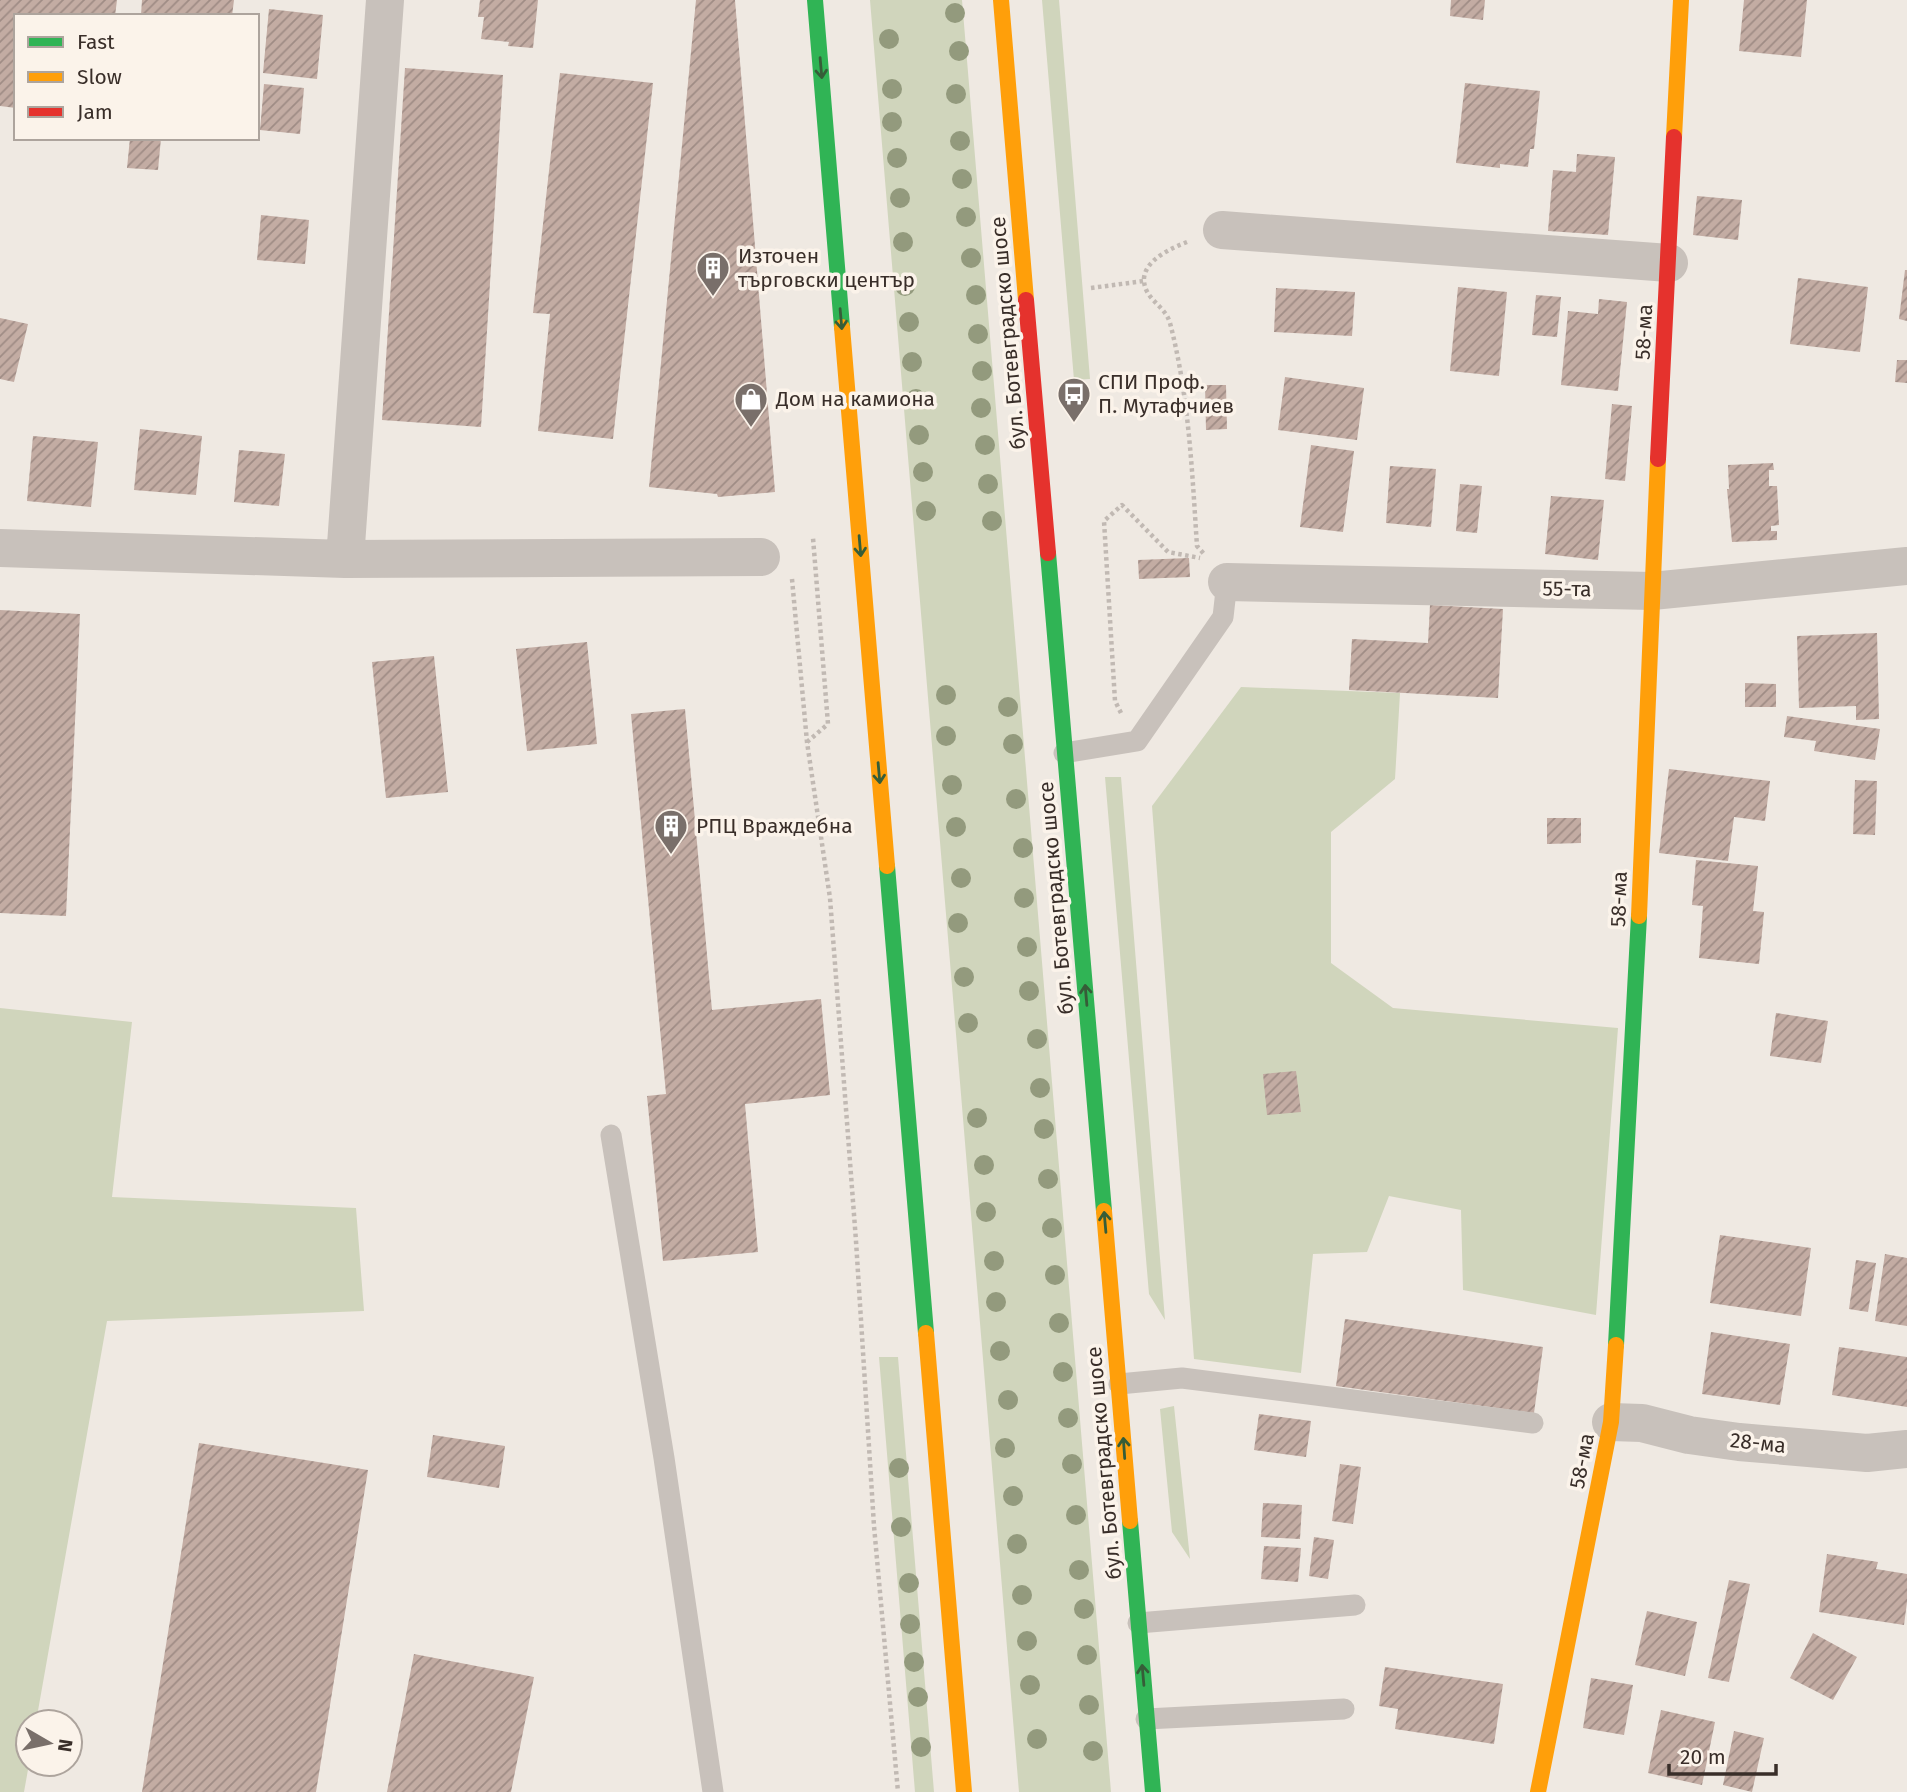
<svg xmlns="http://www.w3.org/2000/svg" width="1907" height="1792" viewBox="0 0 1907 1792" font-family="'Fira Sans',sans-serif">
<defs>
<pattern id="building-hatch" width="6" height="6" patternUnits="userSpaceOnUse" patternTransform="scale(1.75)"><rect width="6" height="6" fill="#c3aca3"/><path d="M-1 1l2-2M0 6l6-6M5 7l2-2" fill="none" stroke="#9f8c85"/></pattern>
</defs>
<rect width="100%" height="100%" fill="#efe9e2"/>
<path fill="#d0d5bc" d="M870 0H962L1111 1792H1019Z
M1042 0H1059L1090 379 1074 380Z
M1241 687 1400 693 1395 779 1331 832V963L1393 1008 1618 1028 1596 1315 1463 1290 1461 1210 1389 1196 1367 1252 1313 1254 1301 1373 1194 1359 1152 806Z
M1105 777H1121L1165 1320 1149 1294Z
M0 1008 132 1022 112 1197 356 1208 364 1311 107 1321 36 1722H28L29 1764 24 1792H0Z
M879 1357H898L934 1792H915Z
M1174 1406 1190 1559 1172 1532 1160 1409Z"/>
<path fill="url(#building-hatch)" d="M0 0H117L115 16H16V108L0 106Z
M142 0H234L232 16 141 15Z
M480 0H538L533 48 508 46 509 42 481 39 484 17H478Z
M696 0H735L775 492 718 497 717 494 649 487Z
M1451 0H1485L1483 20 1450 16Z
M1744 0H1807L1801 57 1739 51Z
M269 9 323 15 317 79 263 73Z
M405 68 503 75 481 427 382 420Z
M560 73 653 83 613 439 538 431 550 314 533 313Z
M1465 83 1540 91 1534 149H1530L1528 167 1500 164V168L1456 163Z
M264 84 304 88 300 134 260 130Z
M130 138H161L158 170 127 168Z
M1577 154 1615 157 1608 235 1548 231 1553 170 1576 172Z
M1697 196 1742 200 1738 240 1693 235Z
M261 215 309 220 305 264 257 260Z
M1905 270H1907V321L1899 319Z
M1798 278 1868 287 1860 352 1790 344Z
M1458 287 1507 292 1499 376 1450 371Z
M1276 288 1355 292 1352 336 1274 332Z
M1536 295 1561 297 1557 337 1532 335Z
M1599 299 1627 302 1618 391 1561 385 1568 311 1598 314Z
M0 318 28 324 14 382 0 379Z
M1897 360H1907V383L1895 382Z
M1285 377 1364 388 1357 440 1278 430Z
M1205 385H1226L1227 429 1206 430Z
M1612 404 1632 406 1625 481 1605 479Z
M140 429 202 436 196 495 134 490Z
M33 436 98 442 91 507 27 501Z
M1311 445 1354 451 1343 532 1300 527Z
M239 450 285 454 279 506 234 502Z
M1773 463 1774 470H1769V486H1777L1779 525 1771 526V531H1777V540L1732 542 1727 489H1729L1728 465Z
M1390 466 1436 469 1431 527 1386 523Z
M1460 484 1482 486 1477 533 1456 531Z
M1551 496 1604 500 1598 560 1545 554Z
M1189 558 1190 577 1139 579 1138 560Z
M1430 605 1503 609 1498 698 1349 690 1352 639 1428 643Z
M0 610 80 614 66 916 0 913Z
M1877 633 1879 719 1856 720V706L1799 708 1797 636Z
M587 642 597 744 527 751 516 649Z
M434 656 448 792 386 798 372 662Z
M1745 683 1776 684V707H1745Z
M685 709 712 1010 821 999 830 1095 745 1104 758 1252 663 1261 647 1096 666 1094 631 714Z
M1787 716 1880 729 1875 760 1814 751 1816 741 1784 737Z
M1669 769 1770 781 1765 821 1734 817 1728 861 1659 853Z
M1855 780 1877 781 1875 835 1853 834Z
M1547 818H1581V843L1547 844Z
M1696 860 1758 866 1753 911 1764 912 1759 964 1699 958 1703 906 1692 905Z
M1776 1013 1828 1021 1821 1063 1770 1056Z
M1296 1071 1301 1112 1267 1115 1263 1074Z
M1720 1235 1811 1248 1801 1316 1710 1303Z
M1885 1254 1907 1258V1326L1875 1321Z
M1856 1260 1876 1263 1868 1312 1849 1309Z
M1345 1319 1543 1347 1534 1413 1336 1386Z
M1711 1332 1790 1344 1780 1405 1702 1394Z
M1839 1347 1907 1357V1407L1832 1395Z
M1259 1414 1311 1421 1306 1457 1254 1450Z
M433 1435 505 1446 499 1488 427 1477Z
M199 1443 368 1470 316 1792H142Z
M1340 1464 1361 1467 1353 1524 1332 1521Z
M1263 1503 1302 1505 1300 1539 1261 1537Z
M1314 1537 1334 1540 1328 1579 1309 1576Z
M1264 1546 1301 1548 1298 1582 1261 1579Z
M1827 1554 1878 1562 1876 1569 1907 1574V1602L1904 1625 1819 1612Z
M1729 1580 1750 1584 1729 1682 1708 1678Z
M1647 1611 1697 1622 1685 1676 1635 1665Z
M1813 1633 1857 1657 1833 1700 1790 1678Z
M414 1654 534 1677 511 1792H387Z
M1385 1667 1503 1684 1494 1744 1395 1729 1398 1709 1379 1706Z
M1591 1678 1633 1685 1624 1735 1583 1728Z
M1661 1710 1715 1722 1702 1785 1648 1773Z
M1734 1731 1764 1738 1752 1792 1723 1785Z"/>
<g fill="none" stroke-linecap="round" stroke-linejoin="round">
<path stroke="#c1b9b3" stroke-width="4.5" stroke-dasharray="3.5 3.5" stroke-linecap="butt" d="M1187 242C1172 248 1146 259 1144 278 1143 299 1165 305 1170 323 1189 396 1192 471 1197 546L1204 554
M1091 288 1144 281
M792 579 807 742 830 898 856 1241 874 1526 898 1792
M1121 713 1115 701 1104 521 1122 505 1168 552 1200 558
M807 742 828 724 813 538"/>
<path stroke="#c8c1bb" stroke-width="21" d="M1064 753 1137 741 1223 617 1227 582
M611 1135 664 1458 713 1792
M1119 1384 1182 1378 1533 1423
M1138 1623 1355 1605
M1146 1719 1344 1709"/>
<path stroke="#c8c1bb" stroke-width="38" d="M1222 230 1669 263
M0 548 345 559 761 557
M345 559 385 0
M1227 582 1652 591 1907 566
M1611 1422 1642 1423 1689 1435 1739 1442 1867 1453 1907 1449"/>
<path stroke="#30b455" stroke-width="16" d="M815 0 842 327
M1048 553 1104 1211
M887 866 926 1333
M1616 1345 1639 916
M1130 1521 1153 1792"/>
<path stroke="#ff9f0a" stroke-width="16" d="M1001 0 1026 300
M1674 137 1681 0
M842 327 887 866
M1639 916 1658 459
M1104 1211 1130 1521
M926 1333 964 1792
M1538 1792 1611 1422 1616 1345"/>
<path stroke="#e5322d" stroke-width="16" d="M1026 300 1048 553
M1658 459 1674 137"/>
</g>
<g fill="#939a7d">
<circle cx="955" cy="13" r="10"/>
<circle cx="889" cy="39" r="10"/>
<circle cx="959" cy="51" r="10"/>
<circle cx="892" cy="89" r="10"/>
<circle cx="956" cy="94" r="10"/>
<circle cx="892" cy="122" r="10"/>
<circle cx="960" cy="141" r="10"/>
<circle cx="897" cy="158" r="10"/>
<circle cx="962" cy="179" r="10"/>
<circle cx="900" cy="198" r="10"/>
<circle cx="966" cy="217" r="10"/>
<circle cx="903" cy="242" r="10"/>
<circle cx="971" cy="258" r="10"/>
<circle cx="905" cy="286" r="10"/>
<circle cx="976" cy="295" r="10"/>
<circle cx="909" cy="322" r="10"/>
<circle cx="978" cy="334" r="10"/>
<circle cx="912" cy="362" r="10"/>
<circle cx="982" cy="371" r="10"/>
<circle cx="916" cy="399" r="10"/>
<circle cx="981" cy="408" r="10"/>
<circle cx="919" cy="435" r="10"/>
<circle cx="985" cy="445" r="10"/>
<circle cx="923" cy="472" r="10"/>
<circle cx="988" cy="484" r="10"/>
<circle cx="926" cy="511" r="10"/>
<circle cx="992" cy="521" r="10"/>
<circle cx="946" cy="695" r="10"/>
<circle cx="1008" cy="707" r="10"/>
<circle cx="946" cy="736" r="10"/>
<circle cx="1013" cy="744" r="10"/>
<circle cx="952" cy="785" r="10"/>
<circle cx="1016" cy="799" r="10"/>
<circle cx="956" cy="827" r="10"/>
<circle cx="1023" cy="848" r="10"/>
<circle cx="961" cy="878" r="10"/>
<circle cx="1024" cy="898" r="10"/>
<circle cx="958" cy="923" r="10"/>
<circle cx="1027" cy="947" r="10"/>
<circle cx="964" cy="977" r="10"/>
<circle cx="1029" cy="991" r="10"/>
<circle cx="968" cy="1023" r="10"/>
<circle cx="1037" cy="1039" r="10"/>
<circle cx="1040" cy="1088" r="10"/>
<circle cx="977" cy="1118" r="10"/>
<circle cx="1044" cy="1129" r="10"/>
<circle cx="984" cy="1165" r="10"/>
<circle cx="1048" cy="1179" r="10"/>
<circle cx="986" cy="1212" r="10"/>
<circle cx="1052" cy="1228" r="10"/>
<circle cx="994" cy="1261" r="10"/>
<circle cx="1055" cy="1275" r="10"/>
<circle cx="996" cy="1302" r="10"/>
<circle cx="1059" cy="1323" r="10"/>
<circle cx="1000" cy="1351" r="10"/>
<circle cx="1063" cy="1372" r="10"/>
<circle cx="1008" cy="1400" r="10"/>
<circle cx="1068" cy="1418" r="10"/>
<circle cx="1005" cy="1448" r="10"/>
<circle cx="1072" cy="1464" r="10"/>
<circle cx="899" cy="1468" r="10"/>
<circle cx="1013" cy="1496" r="10"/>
<circle cx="1076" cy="1515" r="10"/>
<circle cx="901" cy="1527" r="10"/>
<circle cx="1017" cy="1544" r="10"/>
<circle cx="1079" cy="1570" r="10"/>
<circle cx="909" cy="1583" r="10"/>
<circle cx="1022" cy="1595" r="10"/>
<circle cx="1084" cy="1609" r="10"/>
<circle cx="910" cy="1624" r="10"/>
<circle cx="1027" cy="1641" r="10"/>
<circle cx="1087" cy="1655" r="10"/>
<circle cx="914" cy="1662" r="10"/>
<circle cx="1030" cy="1685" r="10"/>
<circle cx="918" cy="1697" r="10"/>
<circle cx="1089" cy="1705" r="10"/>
<circle cx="1037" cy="1739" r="10"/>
<circle cx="921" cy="1747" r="10"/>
<circle cx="1093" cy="1751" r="10"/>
</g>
<defs><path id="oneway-shaft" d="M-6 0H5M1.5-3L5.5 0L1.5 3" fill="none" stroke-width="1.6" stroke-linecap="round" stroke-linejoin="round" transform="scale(1.75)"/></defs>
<g stroke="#365d38">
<use href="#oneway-shaft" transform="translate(821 68) rotate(85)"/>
<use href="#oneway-shaft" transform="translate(841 319) rotate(85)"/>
<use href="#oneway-shaft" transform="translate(860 546) rotate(85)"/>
<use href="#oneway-shaft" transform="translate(879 773) rotate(85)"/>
<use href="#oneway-shaft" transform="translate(1086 995) rotate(-95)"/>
<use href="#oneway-shaft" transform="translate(1105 1222) rotate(-95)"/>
<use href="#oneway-shaft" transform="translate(1124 1448) rotate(-94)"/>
<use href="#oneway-shaft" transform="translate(1143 1675) rotate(-95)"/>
</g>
<defs>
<symbol id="building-pin" viewBox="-11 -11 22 30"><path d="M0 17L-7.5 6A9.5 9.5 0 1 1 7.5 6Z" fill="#796f6a" stroke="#fbf3ea"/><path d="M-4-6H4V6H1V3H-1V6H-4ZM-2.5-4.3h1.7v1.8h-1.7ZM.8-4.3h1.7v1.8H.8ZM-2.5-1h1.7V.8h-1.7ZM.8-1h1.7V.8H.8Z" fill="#fff"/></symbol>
<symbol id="bus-pin" viewBox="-11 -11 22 30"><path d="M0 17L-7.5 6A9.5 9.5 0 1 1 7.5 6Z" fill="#796f6a" stroke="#fbf3ea"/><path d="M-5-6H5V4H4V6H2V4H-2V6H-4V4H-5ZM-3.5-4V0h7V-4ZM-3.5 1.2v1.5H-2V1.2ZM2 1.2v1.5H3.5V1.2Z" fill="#fff"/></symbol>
<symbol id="shop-pin" viewBox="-11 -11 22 30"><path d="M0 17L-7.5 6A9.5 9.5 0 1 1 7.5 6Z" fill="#796f6a" stroke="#fbf3ea"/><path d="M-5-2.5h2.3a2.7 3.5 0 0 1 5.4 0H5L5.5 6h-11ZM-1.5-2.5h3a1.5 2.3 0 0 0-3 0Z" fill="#fff"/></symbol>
</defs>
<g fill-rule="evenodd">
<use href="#building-pin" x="694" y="249" width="38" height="52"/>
<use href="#bus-pin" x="1055" y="375" width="38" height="52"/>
<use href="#shop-pin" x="732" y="380" width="38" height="52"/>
<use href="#building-pin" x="652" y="807" width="38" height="52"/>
</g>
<g text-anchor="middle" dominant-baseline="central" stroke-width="7" stroke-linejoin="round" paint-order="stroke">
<g font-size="21" fill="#392e29" stroke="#fbf3ea" text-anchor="start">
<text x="738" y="256">Източен<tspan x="738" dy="24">търговски център</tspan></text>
<text x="1098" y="382">СПИ Проф.<tspan x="1098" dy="24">П. Мутафчиев</tspan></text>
<text x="776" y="399">Дом на камиона</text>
<text x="696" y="826">РПЦ Враждебна</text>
</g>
<g font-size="21" fill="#392e29" stroke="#fbf3ea">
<text transform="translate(1644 332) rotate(-87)">58-ма</text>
<text transform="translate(1008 333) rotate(-95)">бул. Ботевградско шосе</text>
<text transform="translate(1567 589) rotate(1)">55-та</text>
<text transform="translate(1056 898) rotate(-95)">бул. Ботевградско шосе</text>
<text transform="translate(1619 899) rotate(-88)">58-ма</text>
<text transform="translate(1758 1443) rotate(6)">28-ма</text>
<text transform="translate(1582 1461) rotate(-79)">58-ма</text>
<text transform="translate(1104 1463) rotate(-95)">бул. Ботевградско шосе</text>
</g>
</g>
<rect x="14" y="14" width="245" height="126" fill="#fbf3ea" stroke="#ada49d" stroke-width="2"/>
<rect x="28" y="37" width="35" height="10" fill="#30b455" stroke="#ada49d" stroke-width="2"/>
<text x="77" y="49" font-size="21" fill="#392e29">Fast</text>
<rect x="28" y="72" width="35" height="10" fill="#ff9f0a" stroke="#ada49d" stroke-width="2"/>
<text x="77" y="84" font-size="21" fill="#392e29">Slow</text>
<rect x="28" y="107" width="35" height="10" fill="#e5322d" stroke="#ada49d" stroke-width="2"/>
<text x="77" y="119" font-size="21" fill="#392e29">Jam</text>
<g transform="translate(49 1743) rotate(99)"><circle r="33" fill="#fbf3ea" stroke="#ada49d" stroke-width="2"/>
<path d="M0-5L12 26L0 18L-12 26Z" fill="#796f6a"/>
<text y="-10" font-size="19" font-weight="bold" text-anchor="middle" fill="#392e29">N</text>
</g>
<path d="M1669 1764v10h107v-10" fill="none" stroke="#392e29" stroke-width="3.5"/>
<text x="1680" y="1764" font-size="21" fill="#392e29" stroke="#fbf3ea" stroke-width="5" paint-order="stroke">20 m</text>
</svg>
